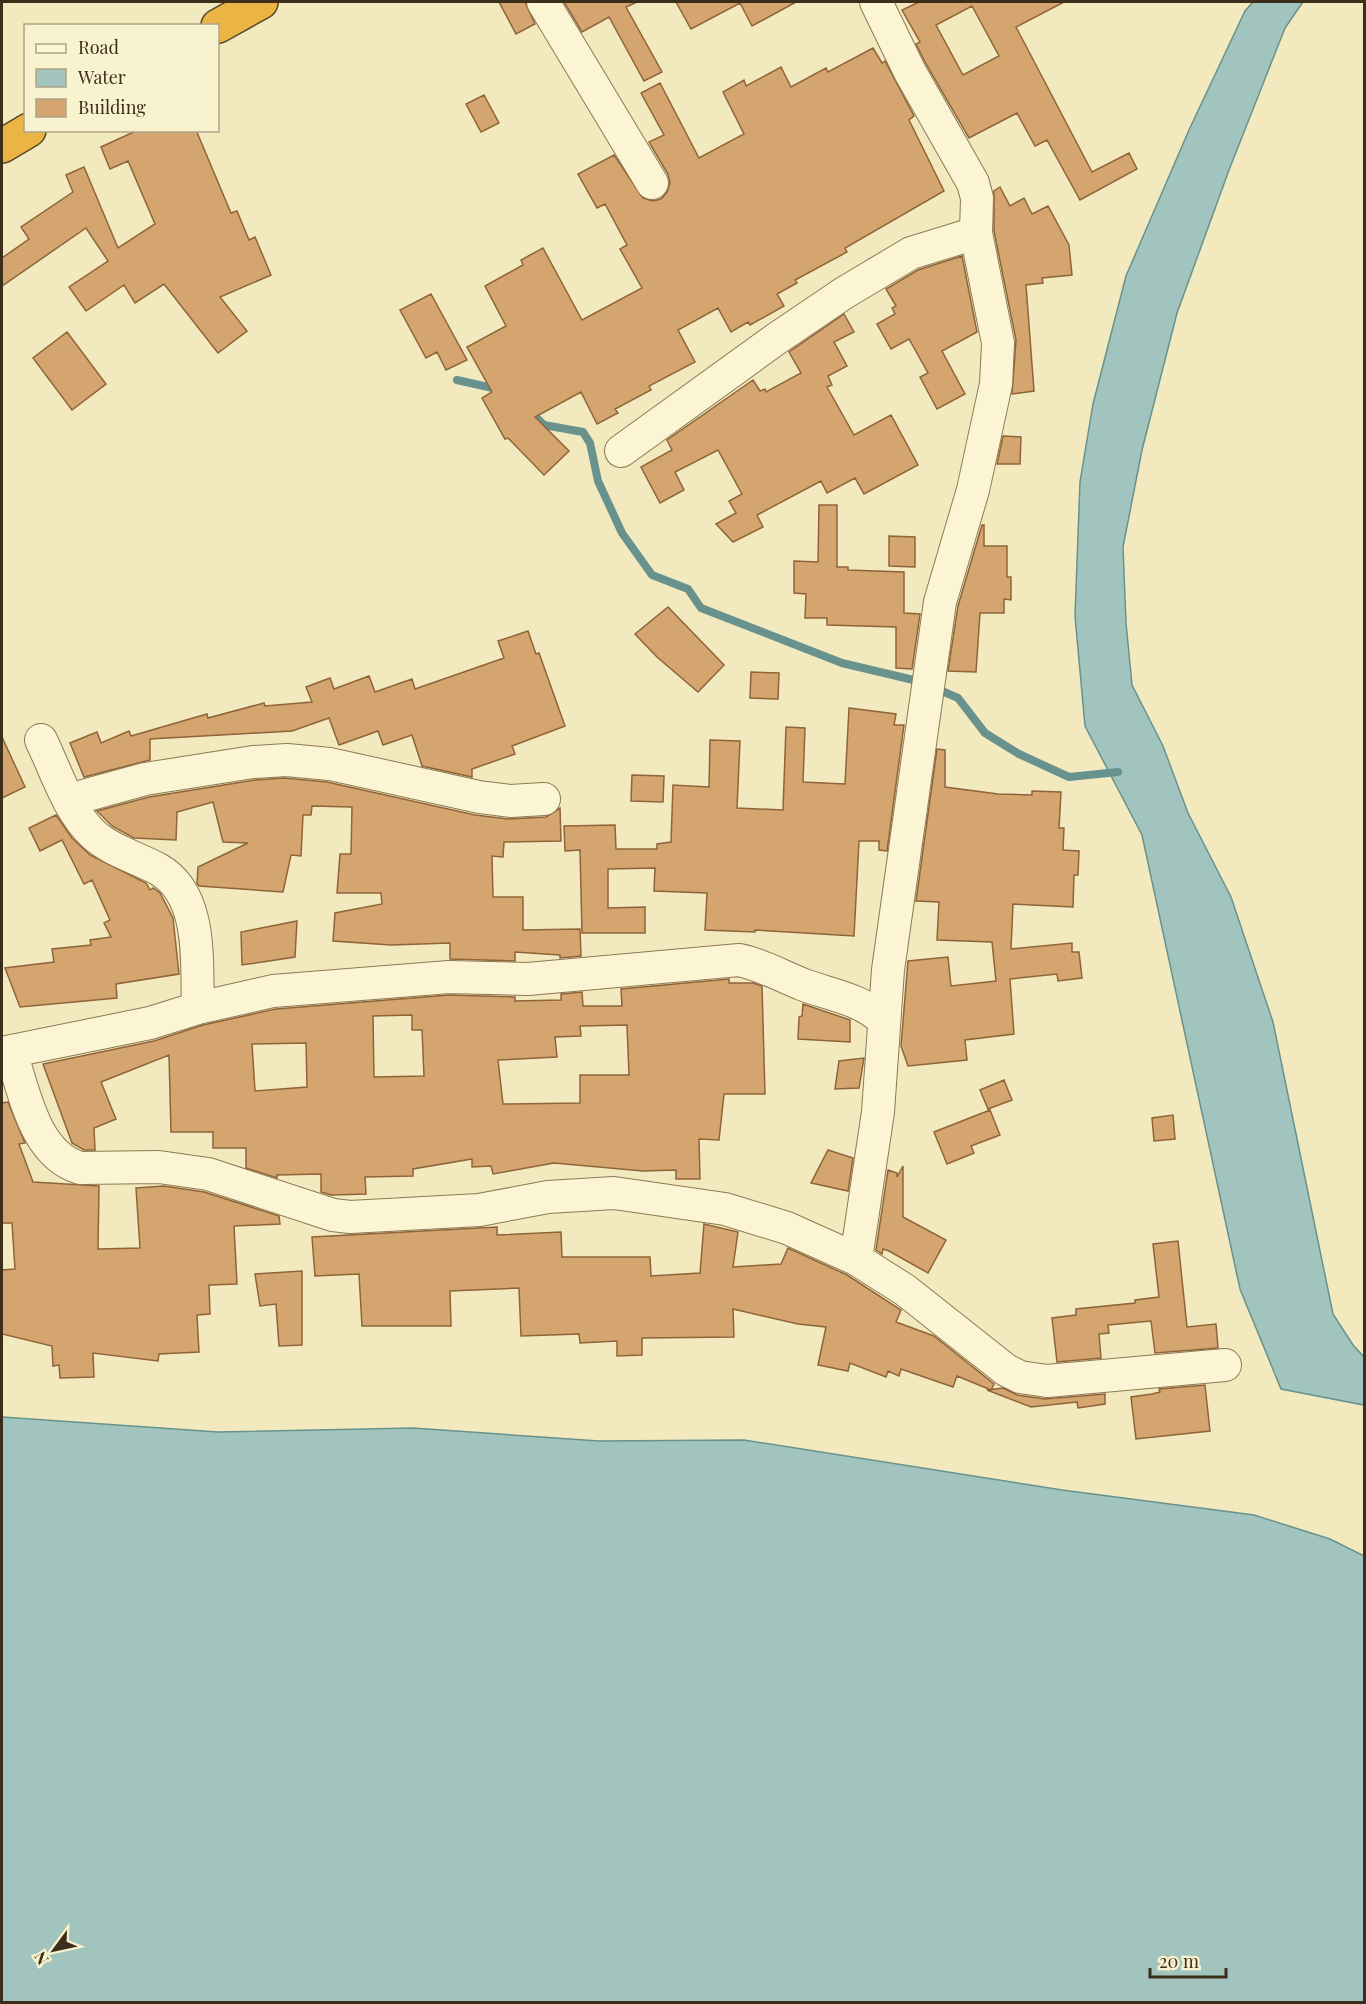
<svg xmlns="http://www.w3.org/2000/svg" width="1366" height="2004" viewBox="0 0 1366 2004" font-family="'Playfair Display',serif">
<rect width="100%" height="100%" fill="#f2e9be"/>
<path fill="#a2c4be" stroke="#68928d" stroke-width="1.5" d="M1253 2H1303L1285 28 1229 170 1177 313 1142 450 1123 547 1126 623 1132 685 1163 746 1188 813 1231 897 1273 1022 1333 1314 1353 1345 1364 1357V1405L1281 1389 1240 1289 1142 835 1085 726 1075 616 1080 482 1093 404 1126 276 1189 130 1245 11Z
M2 1417 218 1432 413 1428 599 1441 744 1440 1062 1490 1254 1515 1330 1539 1364 1556V2002H2Z"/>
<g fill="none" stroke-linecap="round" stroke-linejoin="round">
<path stroke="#68928d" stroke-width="8" d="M457 380 497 389
M529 410 544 425 583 432 590 443 598 481 622 533 652 575 688 589 701 608 842 663 922 682
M935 688 958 698 985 733 1019 754 1069 777 1118 772"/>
</g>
<path fill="#d5a570" stroke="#8e6438" stroke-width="1.5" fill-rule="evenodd" d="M499 2H525L535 24 516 34Z
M564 2H637L626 7 662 72 644 81 609 17 582 32Z
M676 2H796L752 26 740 3 691 29Z
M919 2H1064L1016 27 1092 172 1129 153 1137 169 1080 200 1047 140 1035 146 1017 113 969 138 926 64 916 44 920 42 902 10ZM972 6 999 56 963 75 936 25Z
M873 48 882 63 885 61 914 116 909 120 944 191 845 248 847 252 795 280 797 283 777 294 784 306 750 325 748 322 731 332 718 308 678 330 695 362 649 386 651 390 615 409 618 413 597 424 581 392 535 417 569 451 544 475 508 438 505 439 482 398 492 392 467 347 506 326 485 286 523 265 521 260 543 248 582 320 642 288 620 249 627 245 605 204 597 208 578 174 614 155 643 198 653 201 661 199 667 192 670 183 668 174 649 142 664 135 641 93 660 83 699 158 744 134 723 92 744 80 746 86 781 67 791 87 826 68 828 72Z
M484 95 499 123 481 132 466 104Z
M138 130H196L231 213 237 211 249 240 255 237 271 275 220 297 247 331 218 353 164 284 135 303 124 285 86 311 69 287 108 261 86 228 2 286V258L29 239 21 227 73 192 66 175 84 167 118 248 155 224 128 161 110 169 101 147Z
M1000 187 1010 206 1024 198 1032 214 1048 206 1069 245 1072 275 1042 278 1043 283 1026 285 1034 391 1012 394 1016 340 994 231V191Z
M962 256 977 332 942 351 965 394 937 409 920 377 928 373 909 339 891 349 877 324 895 314 892 308 896 306 886 289 918 270Z
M431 294 467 360 446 370 437 352 426 358 400 310Z
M844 314 854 332 834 342 847 366 828 376 832 385 827 387 854 435 891 415 918 465 864 494 855 478 827 493 821 481 757 515 763 527 733 542 716 524 736 513 729 501 742 494 718 450 675 472 684 490 660 503 641 467 672 450 667 440 753 380 760 391 765 389 766 392 801 373 789 352Z
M67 332 106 384 72 410 33 358Z
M1003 436 1021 437 1020 464H997Z
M819 505H837V567H848V570L904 572V613L920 614 912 669 896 668V627L827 625V618H805L806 594 794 593V561L818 562Z
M982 525H984V546H1007V577H1011V600L1004 599V613H980L976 672 948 671 958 606Z
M889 536 915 537V567L889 566Z
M668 607 724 665 698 692 657 657 635 634Z
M528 631 536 654 539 653 565 726 512 746 515 754 472 769V777L422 766 412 735 383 745 378 731 339 745 329 718 292 731 150 739V760L84 777 70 743 97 732 101 743 129 731 131 736 207 714 208 718 264 703 265 706 312 702 306 687 330 678 334 689 369 676 375 692 412 679 415 689 504 658 498 641Z
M751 672 779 673 778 699 750 698Z
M849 708 896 714 894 725H904L887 851 879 850V841H859L854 936 755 930V932L705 930 707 893 654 891 655 868 608 869V908L645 907V933H582L580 850 565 851 564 826 615 825 616 849H657V844L671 842 673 785 709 787 710 740 740 741 737 808 783 810 786 727 805 728 803 782 845 784Z
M2 737 25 787 2 798Z
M937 749 945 750V787L998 794 1032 795V791L1061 792 1059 828H1064L1063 850 1079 851 1078 875H1074L1073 907 1013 904 1011 949 1072 943V952H1079L1082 978 1058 981 1057 974 1010 979 1014 1034 965 1040 967 1060 908 1066 901 1046 908 961 948 957 951 986 996 981 992 942 937 940 939 902 916 901Z
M632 775 664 776 663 802 631 801Z
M284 778 327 782 475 815 508 819 546 817 560 808 561 841 504 842 503 857 492 856 493 897H523V930L580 929 581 956 560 958V955L515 952V961L450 959V943L391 945 333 941 335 913 382 904 381 893H337L340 854H351L352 807 312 806 311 815H303L301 856 291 855 283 892 199 886 197 883 198 867 248 843 223 842 213 802 177 812 176 840 134 838 112 826 97 811 149 797 255 780Z
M56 815 72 838 90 855 146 883 150 890 153 888 160 893 173 918 179 974 116 984 117 998 20 1007 5 968 54 962 52 949 91 945 90 940 111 937 104 923 110 920 92 880 84 884 62 840 40 851 29 828Z
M297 921 295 957 242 965 241 932Z
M729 979V983H753L762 986 765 1094H724L719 1140 699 1139 700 1179H676V1170L643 1171 554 1163 493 1174 491 1166 472 1167V1159L413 1169V1176L365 1177 366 1194 331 1195 321 1192V1174L277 1175V1178L246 1168V1148H213V1132H171L169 1055 101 1082 116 1119 94 1128 95 1150H84L72 1143 43 1064 154 1041 203 1025 276 1009 449 995 515 997V1001L561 1000V994L582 992 583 1006H622L621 989ZM412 1015V1030H422L424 1076 374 1077 373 1016ZM627 1025 629 1075H580V1103L503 1104 498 1060 557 1057 555 1037 581 1036 580 1026ZM306 1043 307 1087 255 1091 252 1044Z
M803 1004 850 1020V1042L798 1039 799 1017 802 1016Z
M864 1058 859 1088 835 1089 839 1061Z
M1004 1080 1012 1100 988 1109 980 1090Z
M8 1102 25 1143 19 1144 33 1182 99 1186 98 1249 140 1248 136 1188 164 1186 204 1192 279 1216 280 1224 234 1226 237 1284 209 1285 210 1314 197 1315 199 1352 159 1354 158 1361 93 1353 94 1377 60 1378 59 1365 53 1366 52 1346 2 1334V1270L15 1269 12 1223H2V1103Z
M990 1110 1000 1135 971 1146 974 1153 947 1164 934 1132Z
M1173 1115 1175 1139 1154 1141 1152 1118Z
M828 1150 853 1158 848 1191 811 1183Z
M903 1166V1217L946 1240 928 1273 889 1251 883 1249 882 1254 876 1250 888 1170 897 1173V1177Z
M704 1224 738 1232 733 1267 781 1264 788 1248 847 1275 901 1310 896 1322 934 1336 994 1384 991 1390 957 1376 953 1387 901 1369 899 1376 888 1371 886 1377 850 1363 848 1371 818 1365 826 1327 798 1324 733 1309 734 1337 642 1338V1355L617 1356V1341L580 1343 579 1334 521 1336 519 1288 450 1291 451 1326H362L359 1274 315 1276 312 1237 497 1227V1235L561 1232 562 1257H650L651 1276 700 1273Z
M1178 1241 1187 1327 1216 1324 1218 1348 1155 1353 1151 1321 1108 1325 1109 1333 1099 1334 1101 1358 1057 1362 1052 1318 1076 1315V1309L1135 1303V1300L1159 1297 1153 1244Z
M302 1271V1345L279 1346 276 1304 260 1306 255 1274Z
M1205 1385 1210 1431 1136 1439 1131 1397 1152 1394 1160 1392 1159 1389Z
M1003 1388 1017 1395 1045 1399 1105 1394V1404L1078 1408 1077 1402 1031 1407 987 1390Z"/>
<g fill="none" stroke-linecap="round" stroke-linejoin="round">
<defs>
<path id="minor" d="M543 2 652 183
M621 451 776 339 844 293 911 253 976 233
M41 740C56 771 68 811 94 835 112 851 138 858 158 869 204 895 196 963 198 1008
M69 800 145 779 253 762 287 760 330 764 479 797 510 801 544 799
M2 1053 150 1023 198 1008 273 991 449 977 528 979 739 960C763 965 781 976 804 985 831 995 862 999 884 1021
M11 1053C25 1093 34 1154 80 1168L159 1167 208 1174 333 1215 350 1217 479 1210 548 1197 614 1193 725 1209 787 1228 856 1259 905 1290 1006 1370 1020 1377 1047 1381 1225 1365
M856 1259 878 1112 888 970 940 602 973 490 996 384 998 343 976 233 977 198 973 183 910 72 876 2"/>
<path id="highway" d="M218 26 261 2
M2 146 29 130"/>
</defs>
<use href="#minor" stroke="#8d7955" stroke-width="34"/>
<use href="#highway" stroke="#5a462a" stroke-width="36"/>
<use href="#minor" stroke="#fcf5d3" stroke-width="32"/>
<use href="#highway" stroke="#ebb546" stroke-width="33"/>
</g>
<rect width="1366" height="2004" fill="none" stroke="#3b2e1b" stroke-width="6"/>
<rect x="24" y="24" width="195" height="108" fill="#f9f2cf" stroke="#ada487" stroke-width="1.5"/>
<rect x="36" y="44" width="30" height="9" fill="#fcf5d3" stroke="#ada487" stroke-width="1.5"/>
<text x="78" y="54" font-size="18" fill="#3b2e1b">Road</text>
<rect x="36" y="69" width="30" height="18" fill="#a2c4be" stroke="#ada487" stroke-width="1.5"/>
<text x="78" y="84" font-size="18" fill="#3b2e1b">Water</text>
<rect x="36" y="99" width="30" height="18" fill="#d5a570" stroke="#ada487" stroke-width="1.5"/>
<text x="78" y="114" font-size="18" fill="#3b2e1b">Building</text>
<g transform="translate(54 1950) rotate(237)" stroke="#f9f2cf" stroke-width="4.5" paint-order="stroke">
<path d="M0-4.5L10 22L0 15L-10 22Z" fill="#3b2e1b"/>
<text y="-9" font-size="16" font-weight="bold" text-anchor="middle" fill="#3b2e1b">N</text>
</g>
<path d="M1150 1968v9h76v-9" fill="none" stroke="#3b2e1b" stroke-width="3"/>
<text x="1159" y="1968" font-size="18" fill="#3b2e1b" stroke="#f9f2cf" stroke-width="4.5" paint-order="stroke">20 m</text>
</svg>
